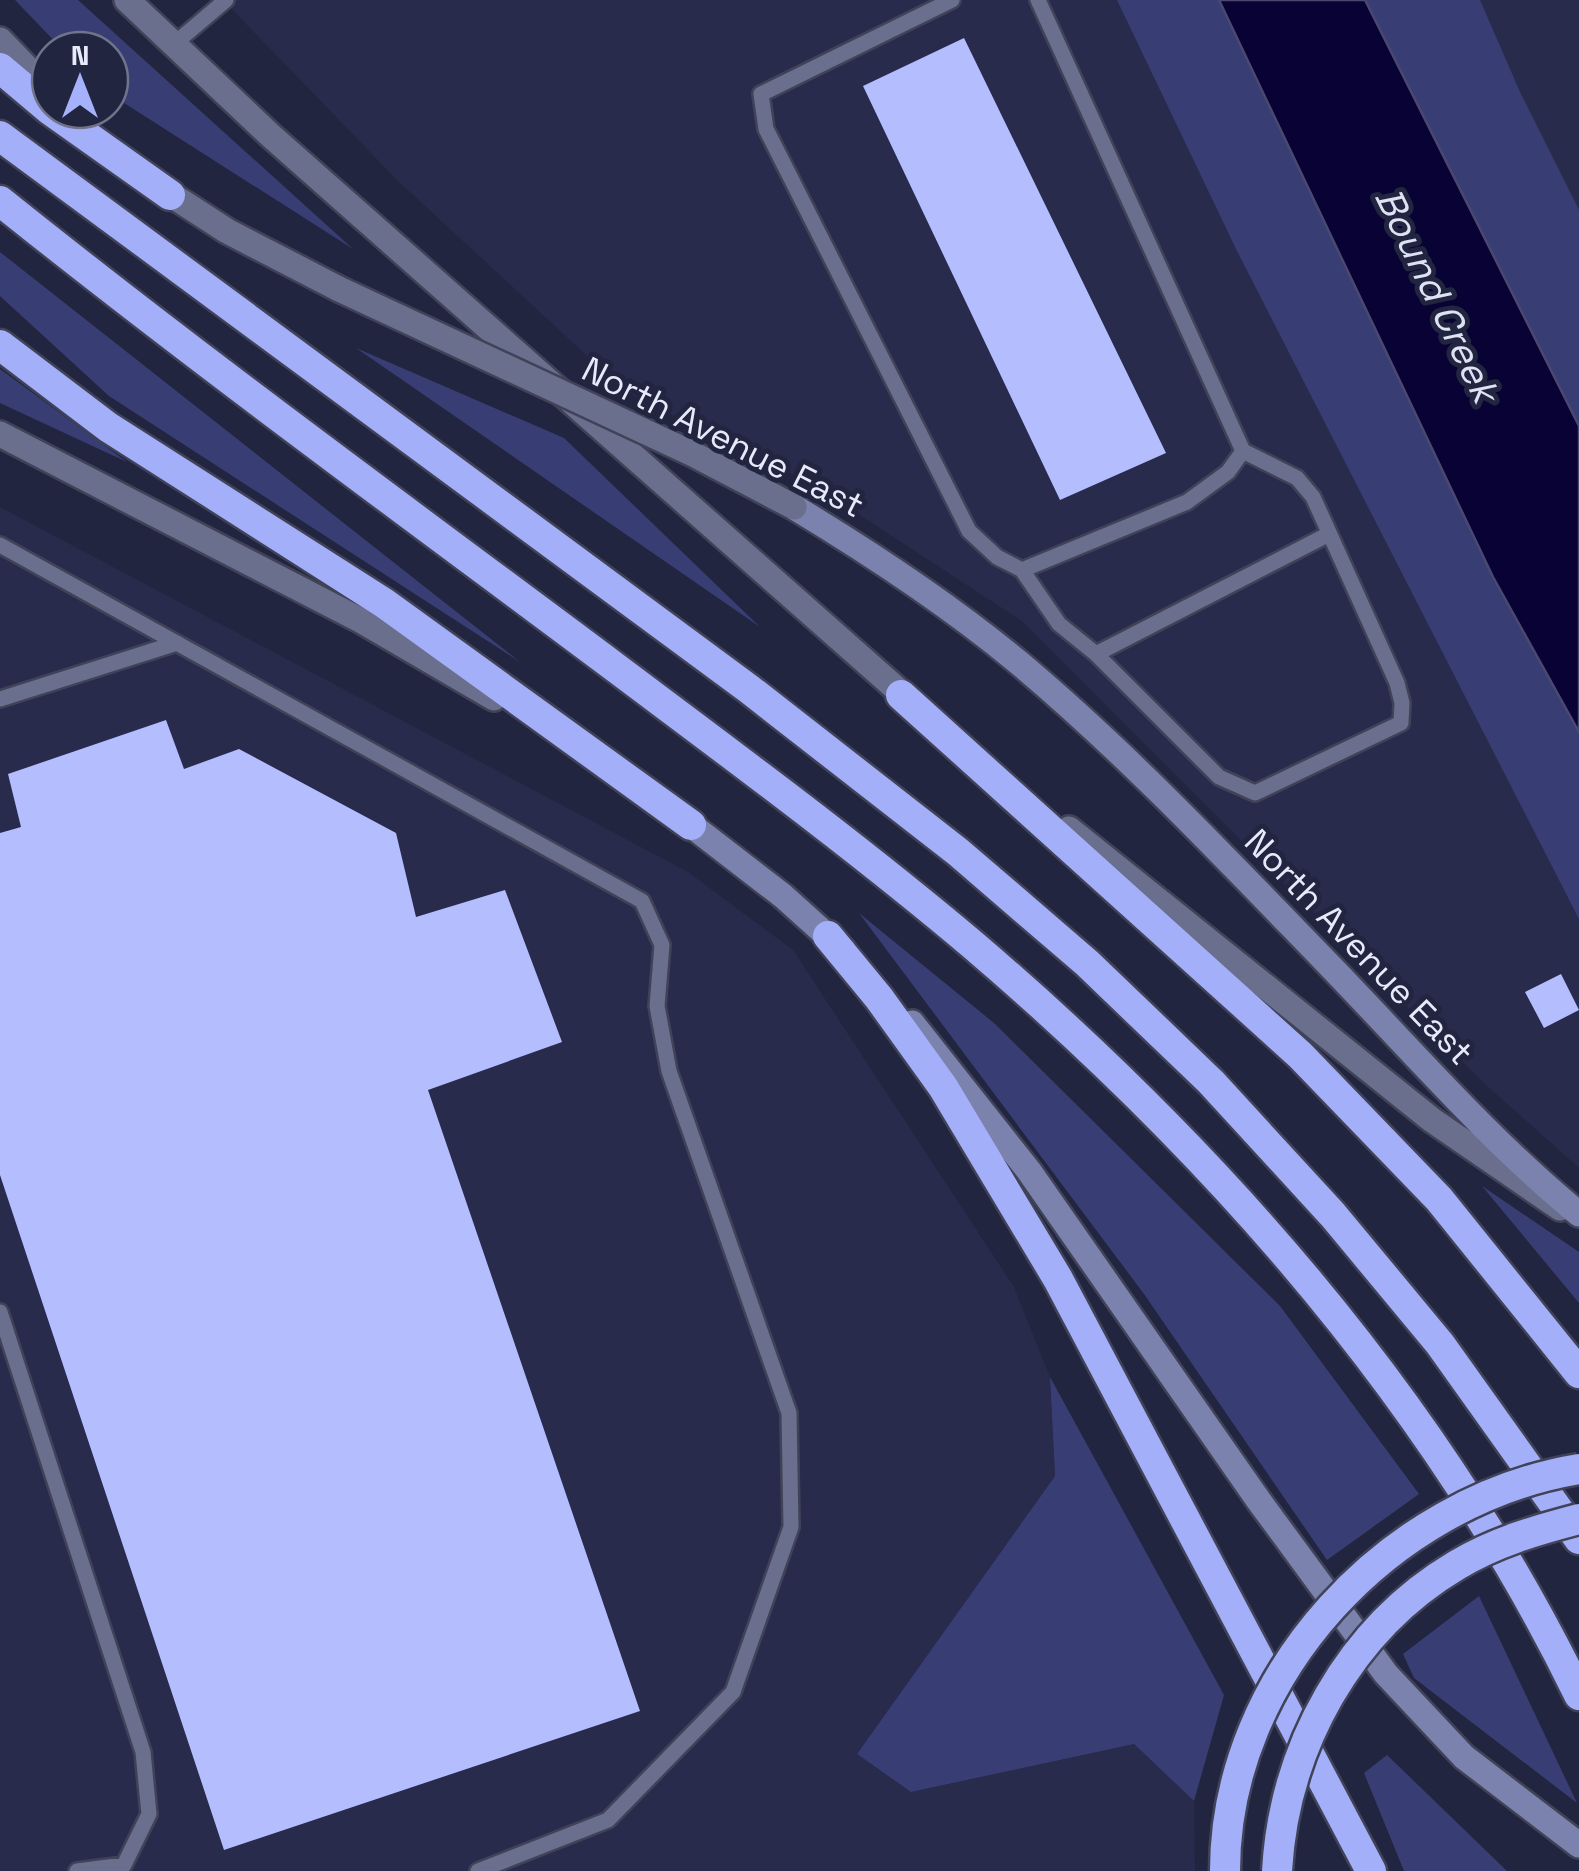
<svg xmlns="http://www.w3.org/2000/svg" width="1579" height="1871" viewBox="0 0 1579 1871" font-family="'Space Grotesk',sans-serif">
<rect width="100%" height="100%" fill="#22253f"/>
<path fill="#282b4c" d="M223 0H1579V1168L1485 1084 1022 621 814 485 626 392 396 179Z
M0 507 688 872 793 950 1014 1287 1050 1377 1055 1476 857 1754 911 1792 1134 1744 1194 1801 1195 1871H0Z"/>
<path fill="#383e74" d="M15 0H78L353 249 110 94V50H63Z
M1117 0H1219L1228 17 1493 577 1579 732V919L1237 251Z
M1365 0H1480L1520 92 1579 210V426Z
M0 252 520 662 109 396 0 296Z
M356 348 564 438 760 627Z
M0 369 127 462 0 403Z
M859 913 994 1023 1280 1306 1419 1494 1327 1560 1144 1294Z
M1482 1186 1579 1252V1303Z
M1050 1377 1224 1695 1194 1801 1134 1744 911 1792 857 1754 1055 1476Z
M1479 1596 1577 1803 1414 1678 1403 1654Z
M1387 1755 1507 1871H1404L1364 1773Z"/>
<path fill="#090335" stroke="#4b4870" stroke-width="2.5" d="M1219 0H1365L1579 426V732L1493 577Z"/>
<path fill="#b4beff" d="M964 38 1166 453 1060 500 863 86Z
M166 720 184 769 239 749 396 833 416 917 505 890 562 1042 428 1090 640 1711 224 1850 0 1175V833L21 827 8 774Z
M1561 974 1579 1010 1544 1028 1525 992Z"/>
<g fill="none" stroke-linecap="round" stroke-linejoin="round">
<defs>
<path id="service" d="M952 0 761 94 766 129 969 531 997 557 1022 570 1187 502 1228 472 1243 451
M173 45 226 0
M0 545 642 901 662 945 657 1006 669 1071 789 1413 791 1527 733 1692 608 1820 478 1871
M1022 570 1059 624 1096 654 1219 777 1255 793 1401 723 1402 703 1397 683 1313 497 1297 478 1243 451 1038 0
M1096 654 1329 534
M0 699 177 643
M0 1312 143 1752 149 1814 124 1865 77 1871"/>
<path id="tertiary" d="M127 0 270 135 917 707
M0 40 50 92
M156 185 227 231 339 289
M0 434 362 621 494 698
M1069 829 1432 1120 1560 1208"/>
<path id="secondary" d="M794 507C872 554 948 604 1018 662 1130 756 1231 864 1333 969 1413 1052 1490 1141 1579 1214
M691 825 783 896 843 950
M912 1023 1029 1171 1259 1501 1386 1674 1464 1757 1579 1845"/>
<path id="motorway" d="M0 68 50 110
M50 110 170 195
M0 136 749 689 958 852 1087 963 1211 1082 1333 1215 1440 1344 1579 1539
M0 201C201 362 410 514 616 668 736 758 858 848 973 945 1219 1155 1437 1403 1579 1695
M0 345 108 427 384 603 691 825
M901 695 1300 1055 1439 1199 1579 1373
M828 936 879 998 943 1087 1058 1279 1371 1871"/>
</defs>
<use href="#service" stroke="#404358" stroke-width="20"/>
<use href="#tertiary" stroke="#404358" stroke-width="30"/>
<use href="#secondary" stroke="#404358" stroke-width="30"/>
<use href="#motorway" stroke="#404358" stroke-width="35"/>
<use href="#service" stroke="#696f8d" stroke-width="15"/>
<use href="#tertiary" stroke="#696f8d" stroke-width="25"/>
<use href="#secondary" stroke="#7b82ae" stroke-width="25"/>
<use href="#motorway" stroke="#a4affa" stroke-width="30"/>
<defs>
<path id="tertiary-bridge" d="M339 289 693 454 794 507"/>
<path id="motorway-bridge" d="M1225 1871C1225 1674 1390 1500 1579 1469
M1277 1871C1284 1748 1349 1629 1457 1565 1495 1542 1537 1530 1579 1519"/>
</defs>
<use href="#tertiary-bridge" stroke="#404358" stroke-width="30" stroke-linecap="butt"/>
<use href="#motorway-bridge" stroke="#404358" stroke-width="35" stroke-linecap="butt"/>
<use href="#tertiary-bridge" stroke="#696f8d" stroke-width="25"/>
<use href="#motorway-bridge" stroke="#a4affa" stroke-width="30"/>
</g>
<g text-anchor="middle" dominant-baseline="central" stroke-width="10" stroke-linejoin="round" paint-order="stroke">
<g font-size="35" fill="#e6eafb" stroke="#22253f">
<text transform="translate(723 437) rotate(27)">North Avenue East</text>
<text transform="translate(1359 947) rotate(46)">North Avenue East</text>
</g>
<g font-size="38" font-style="italic" fill="#dfe2f4" stroke="#22253f">
<text transform="translate(1437 295) rotate(64)">Bound Creek</text>
</g>
</g>
<g transform="translate(80 80)"><circle r="48" fill="#22253f" stroke="#70748a" stroke-width="2.5"/>
<path d="M0-8L18 38L0 25L-18 38Z" fill="#a6b1fc"/>
<text y="-15" font-size="28" font-weight="bold" text-anchor="middle" fill="#e6eafb">N</text>
</g>
</svg>
